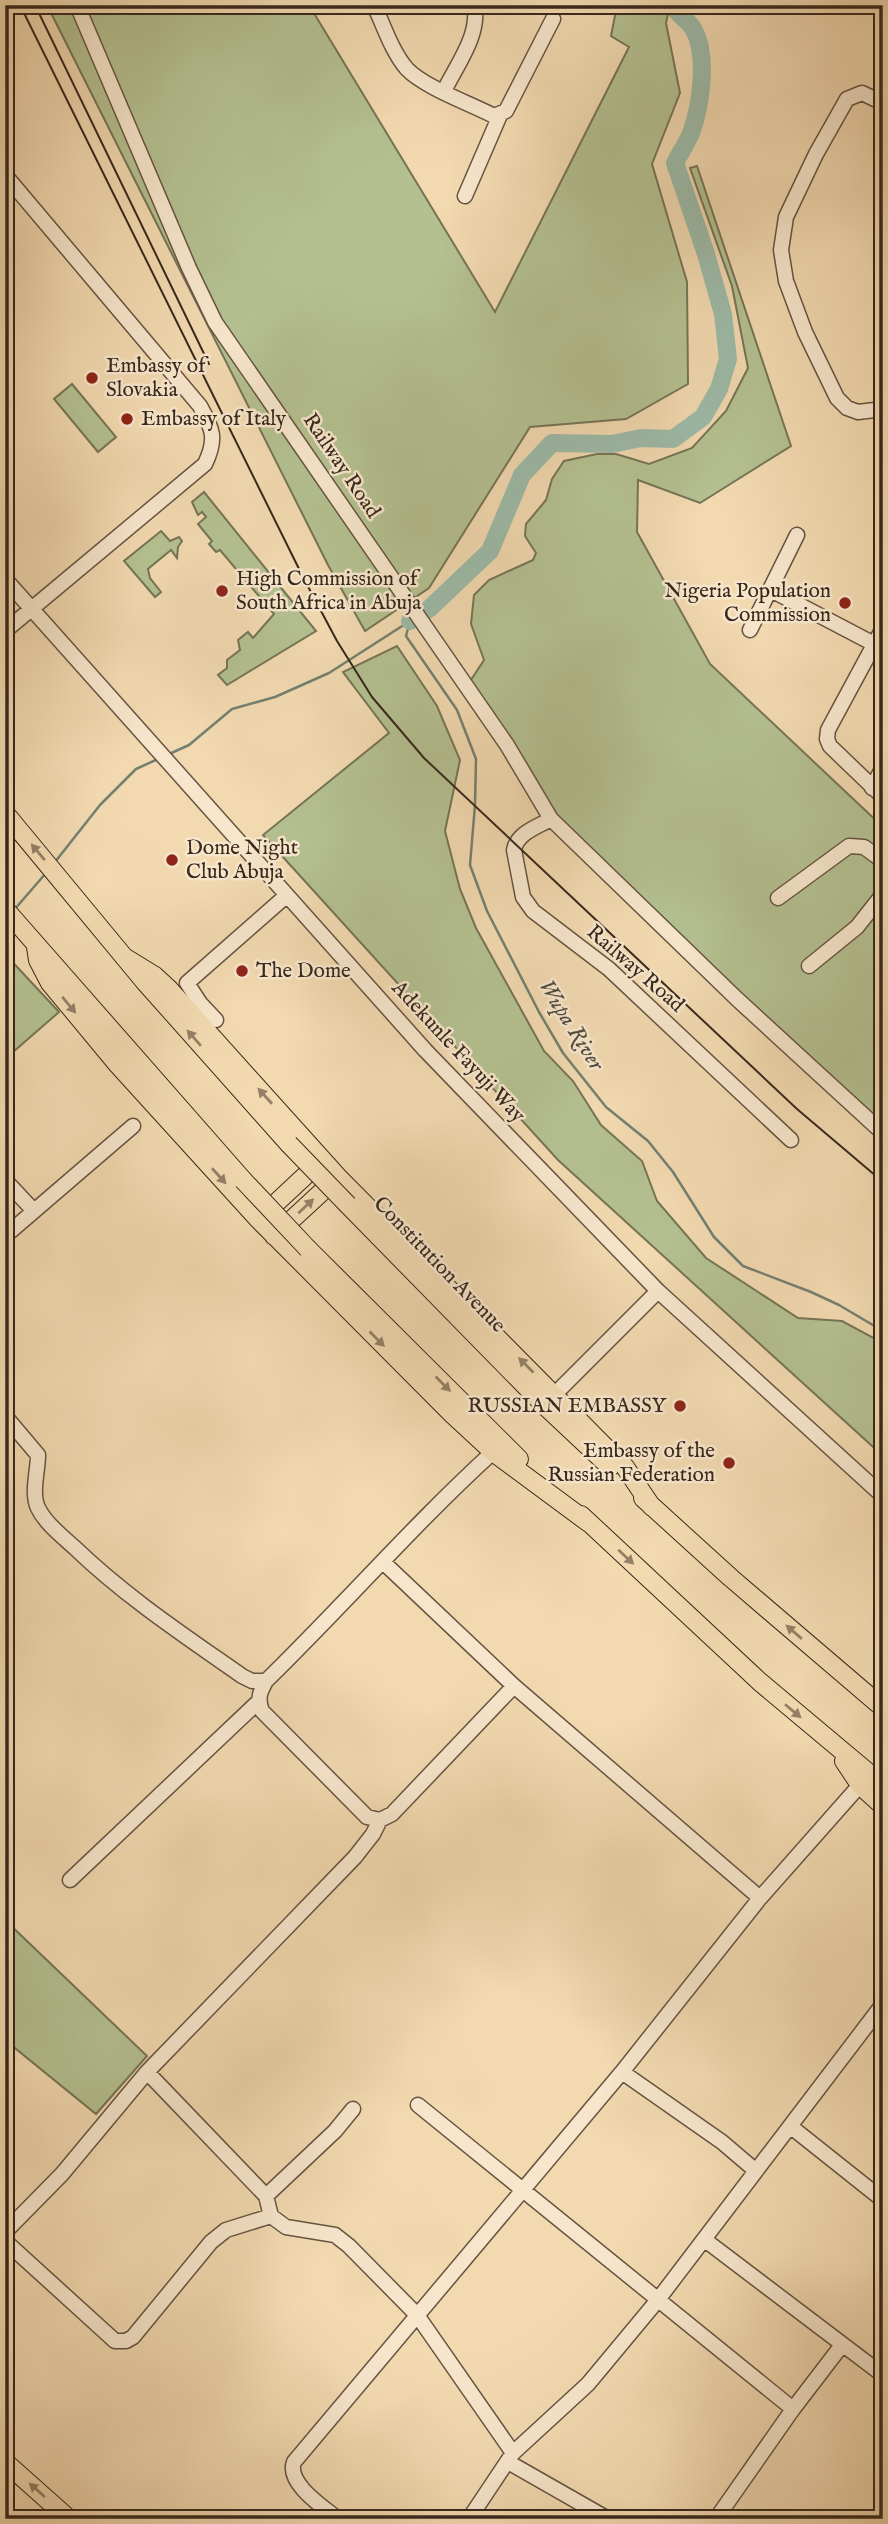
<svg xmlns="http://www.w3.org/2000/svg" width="888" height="2524" viewBox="0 0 888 2524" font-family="'IM FELL English',serif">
<rect width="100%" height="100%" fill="#f2d9b0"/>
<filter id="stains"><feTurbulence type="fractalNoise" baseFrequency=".00286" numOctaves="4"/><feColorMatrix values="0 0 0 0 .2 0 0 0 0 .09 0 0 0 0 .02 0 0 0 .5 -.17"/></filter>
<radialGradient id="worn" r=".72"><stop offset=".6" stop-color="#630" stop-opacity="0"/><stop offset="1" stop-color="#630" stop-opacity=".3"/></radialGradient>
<path fill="#b4c090" stroke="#767456" stroke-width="2" d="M47 5H309L495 312 629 47 611 36 617 5H670L666 23 680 93 652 164 687 282 688 384 626 419 530 427 429 588 365 631 328 565Z
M697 166 791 446 700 503 638 480 637 532 710 664 883 827V1133L551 819 467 686 484 660 471 624 474 595 489 580 533 560 536 553 525 536 526 524 546 500 552 479 564 461 597 454H616L649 464 692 448 726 411 748 368 732 286 690 168Z
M72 384 116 437 98 452 54 399Z
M204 492 316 631 227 685 218 675 227 668V660L240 650 238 640 248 632 253 638 274 614 220 550 216 552 209 544 212 541 198 524 206 517 202 512 198 515 192 502Z
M161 531 170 541 179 537 182 541 178 547 177 558 171 550 148 569 150 578 161 592 155 597 124 561Z
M397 646 437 706 460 760 445 831 460 889 476 928 544 1051 573 1081 601 1125 642 1161 657 1201 706 1258 798 1318 842 1321 883 1343V1456L558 1160 263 835 389 733 343 672Z
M5 954 59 1012 5 1059Z
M5 1920 147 2056 96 2114 5 2040Z"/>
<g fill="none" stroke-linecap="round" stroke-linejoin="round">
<path stroke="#748070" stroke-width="2.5" d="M410 621 406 636 457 710 476 759 475 805 470 865 487 911 539 1012 563 1053 606 1107 648 1141 673 1172 714 1237 743 1266 811 1292 839 1305 883 1331
M167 755 189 745 232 709 275 697 329 673 410 621
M55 862 100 805 136 769 158 759
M14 910 46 873"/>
<path stroke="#9cbaa8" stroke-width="18" d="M410 621 429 609 490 551 522 475 552 443 612 444 641 438 673 439 703 417 719 389 728 359 723 314 706 254 675 163C680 153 687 143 691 133 701 106 708 56 694 30 689 20 678 16 673 5"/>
<defs>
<path id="minor" d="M77 5 189 268 215 322 507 745 551 819 737 999 883 1133
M374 5C384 26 392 52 407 69 424 87 471 104 494 116L506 111 553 19
M444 91C456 66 481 34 474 5
M883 103 862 93 847 99 816 154 786 217 781 250 786 281 805 332 837 398 847 408 858 412 883 409
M5 175 200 406C213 429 217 439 205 464L5 631
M465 196 500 115
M5 579 425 1050 658 1291 883 1496
M771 590 874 644
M883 628 828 730 827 739 830 746 883 797
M750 630 797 535
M872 788 883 767
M551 819C537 827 517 833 514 850L523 897 533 911 609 969 791 1140
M778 898 849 846 864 847 883 861
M809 966 857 927 883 894
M216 1020 200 1003 187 983 286 896
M5 1180 34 1211
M5 1236 133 1126
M555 1394 658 1291
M5 1416 38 1455C38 1471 31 1493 38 1508 46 1524 62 1536 75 1548 126 1597 185 1636 242 1676L252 1681H266
M493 1452C414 1524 343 1606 266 1681 260 1692 257 1698 262 1711L367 1817 380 1820 392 1814 514 1686
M383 1562 514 1686 760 1898 860 1785
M70 1880 258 1702
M147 2072 266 2196 271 2216 286 2227 335 2235 349 2246 417 2315 513 2453
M622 2072 760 1898
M418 2105 793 2409
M790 2126 883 2200
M266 2196 335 2131 353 2109
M5 2232 62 2174 147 2072 355 1857 373 1834 380 1820
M705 2240 883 2375
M5 2241 115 2341H126L133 2337 211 2242 226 2230 271 2216
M508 2462 608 2519
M338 2519C323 2507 286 2483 294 2462L622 2072 722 2142 756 2171
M469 2519 513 2453 588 2384 657 2301 883 2004
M716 2519 793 2409 842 2345"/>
<path id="major" d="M5 813 144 981 289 1144
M5 909 243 1180
M36 947 38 960 50 983 118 1065 258 1219 452 1414 493 1452 589 1523
M124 957 155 976 168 988 338 1177 625 1467 652 1507
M348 1205 544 1405 610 1467
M261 1217 322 1160
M274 1236 338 1177
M308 1249 519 1459
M643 1498 731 1578 883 1708
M581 1515 760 1682 883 1785
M844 1761 860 1785 883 1806
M5 2462 69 2519"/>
</defs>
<use href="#minor" stroke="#665441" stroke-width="17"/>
<use href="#major" stroke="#37281c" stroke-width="20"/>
<use href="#minor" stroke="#f7e6cc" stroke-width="14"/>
<use href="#major" stroke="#f2d9b0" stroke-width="18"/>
<path stroke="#37281c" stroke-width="2" d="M20 5 304 579 337 641 372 697 424 758 797 1109 883 1182
M35 5 209 364"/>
<defs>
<path id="major-bridge" d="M289 1144 348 1205
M243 1180 308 1249"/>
</defs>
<use href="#major-bridge" stroke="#37281c" stroke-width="20" stroke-linecap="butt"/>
<use href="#major-bridge" stroke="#f2d9b0" stroke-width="18"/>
</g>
<defs><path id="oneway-solid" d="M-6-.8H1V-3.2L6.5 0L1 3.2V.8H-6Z" transform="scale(1.75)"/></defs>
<g fill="#948066">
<use href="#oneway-solid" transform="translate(38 852) rotate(-130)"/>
<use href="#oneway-solid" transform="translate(69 1005) rotate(50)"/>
<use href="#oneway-solid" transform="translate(194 1038) rotate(-131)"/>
<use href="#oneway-solid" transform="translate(265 1096) rotate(-132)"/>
<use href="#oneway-solid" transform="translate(219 1176) rotate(48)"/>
<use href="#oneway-solid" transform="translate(306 1206) rotate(-43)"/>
<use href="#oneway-solid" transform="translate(377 1339) rotate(45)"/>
<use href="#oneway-solid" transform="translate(526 1365) rotate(-135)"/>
<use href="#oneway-solid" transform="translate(443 1384) rotate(45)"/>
<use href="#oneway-solid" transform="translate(626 1557) rotate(43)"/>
<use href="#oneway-solid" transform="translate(794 1632) rotate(-139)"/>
<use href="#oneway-solid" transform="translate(793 1711) rotate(40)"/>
<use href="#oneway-solid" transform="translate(37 2490) rotate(-138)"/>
</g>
<g fill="#8f2418" stroke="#f7e6cc" stroke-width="2.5">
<circle cx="92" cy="378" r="7"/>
<circle cx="127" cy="419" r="7"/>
<circle cx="222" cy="591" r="7"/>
<circle cx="845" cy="603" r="7"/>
<circle cx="172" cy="860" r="7"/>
<circle cx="242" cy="971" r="7"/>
<circle cx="680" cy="1406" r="7"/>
<circle cx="729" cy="1463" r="7"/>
</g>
<g text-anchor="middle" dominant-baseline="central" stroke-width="5" stroke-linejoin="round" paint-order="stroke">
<g font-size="21" fill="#37281c" stroke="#f7e6cc" text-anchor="start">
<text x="106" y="366">Embassy of<tspan x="106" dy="24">Slovakia</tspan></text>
<text x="141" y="419">Embassy of Italy</text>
<text x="236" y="579">High Commission of<tspan x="236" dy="24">South Africa in Abuja</tspan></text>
<text x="831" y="591" text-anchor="end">Nigeria Population<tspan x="831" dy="24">Commission</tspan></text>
<text x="186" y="848">Dome Night<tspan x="186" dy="24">Club Abuja</tspan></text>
<text x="256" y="971">The Dome</text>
<text x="666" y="1406" text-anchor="end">RUSSIAN EMBASSY</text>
<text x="715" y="1451" text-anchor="end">Embassy of the<tspan x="715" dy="24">Russian Federation</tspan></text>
</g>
<g font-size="21" fill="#37281c" stroke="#f7e6cc">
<text transform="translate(341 466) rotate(56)">Railway Road</text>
<text transform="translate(635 969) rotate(41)">Railway Road</text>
<text transform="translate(458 1052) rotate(47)">Adekunle Fayuji Way</text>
<text transform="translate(439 1265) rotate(46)">Constitution Avenue</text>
</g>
<g font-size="23" font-style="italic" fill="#504c3f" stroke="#f7e6cc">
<text transform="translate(571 1025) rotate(58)">Wupa River</text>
</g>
</g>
<rect width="888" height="2524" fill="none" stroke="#f2d9b0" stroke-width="28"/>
<rect x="7" y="7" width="874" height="2510" fill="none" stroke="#37281c" stroke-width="3.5"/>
<rect x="14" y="14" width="860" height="2496" fill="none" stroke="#37281c" stroke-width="2"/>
<rect width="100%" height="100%" filter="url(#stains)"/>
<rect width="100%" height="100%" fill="url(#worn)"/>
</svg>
